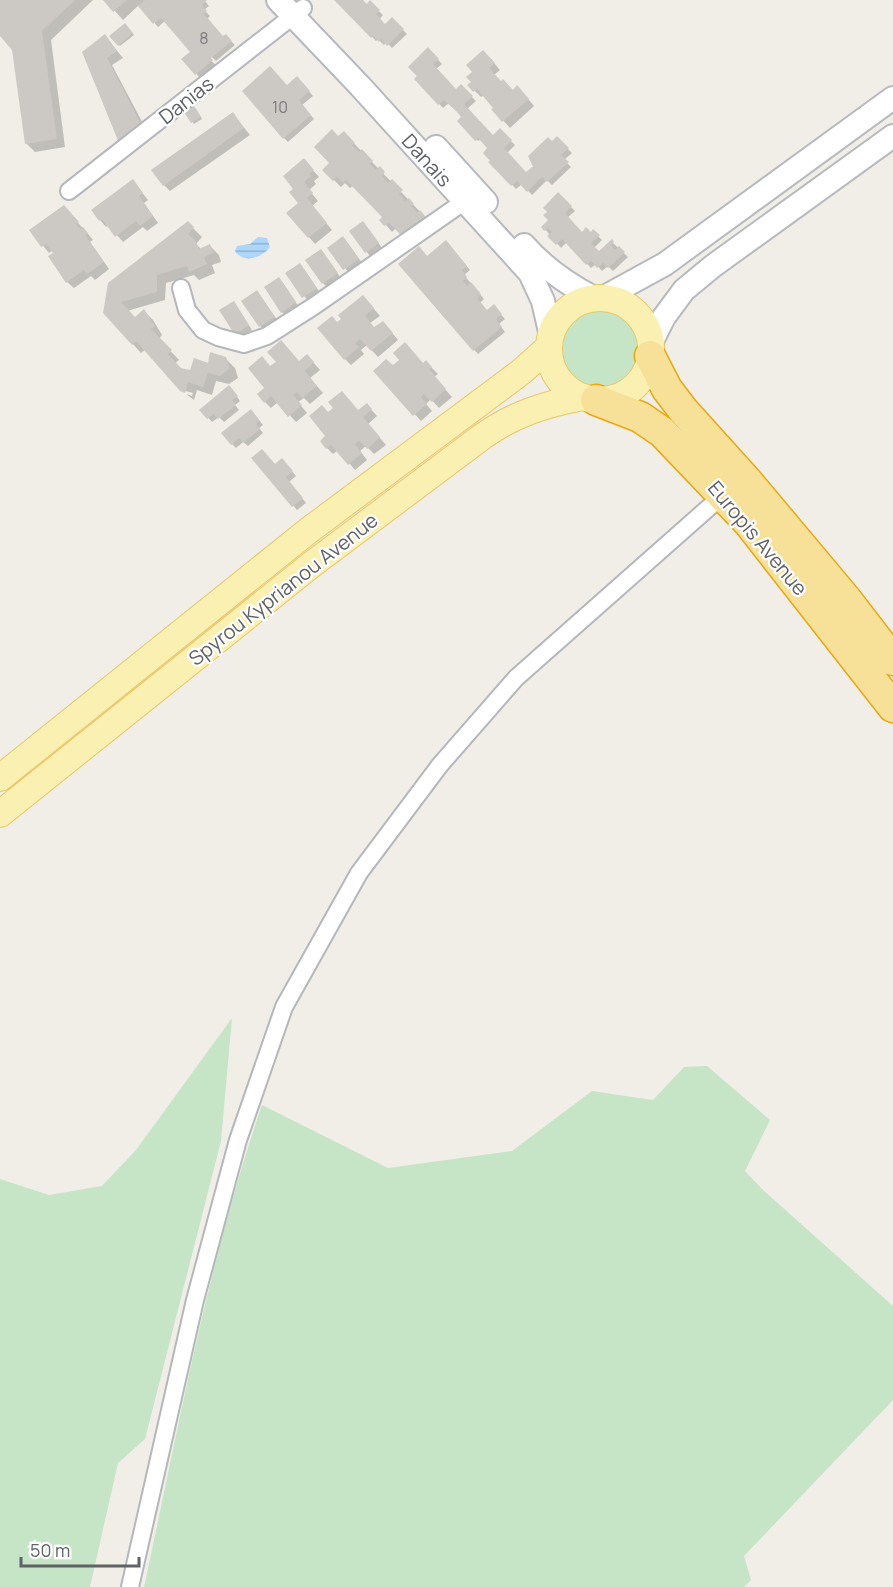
<svg xmlns="http://www.w3.org/2000/svg" width="893" height="1587" viewBox="0 0 893 1587" font-family="Manrope,sans-serif">
<defs>
<pattern id="water-rules" width="6" height="5" patternUnits="userSpaceOnUse" patternTransform="scale(1.5)"><rect width="6" height="5" fill="#add7fa"/><path d="M0 2.5h6" fill="none" stroke="#90b2ce"/></pattern>
</defs>
<rect width="100%" height="100%" fill="#f0eee7"/>
<path fill="#c6e5c6" d="M561 348a39 39 0 1 1 78 0a39 39 0 1 1-78 0Z
M232 1018 221 1141 145 1439 118 1463 90 1587H0V1179L49 1195 102 1186 136 1150Z
M707 1066 770 1120 745 1171 763 1190 893 1306V1400L744 1556 751 1580 744 1587H144C179 1426 208 1261 262 1105L388 1168 512 1151 592 1091 653 1100 684 1067Z"/>
<path fill="url(#water-rules)" d="M258 237 267 238 270 247C262 258 243 264 235 251L237 246 250 244Z"/>
<path fill="#0003" d="M0 0H93L51 40 65 147 35 152 26 143 14 49 0 34Z
M105 0H204L209 6 204 10 210 16 207 19 223 38 226 36 235 45 216 61 209 54 206 56 216 65 200 78 183 59 192 52 165 21 158 27 139 5 123 20Z
M338 0H361L367 6 370 3 383 15 379 20 385 26 392 19 407 34 392 48 386 42 384 45 378 39 376 41Z
M125 25 134 35 120 46 111 36Z
M105 36 123 58 112 65 148 133 84 52Z
M428 49 442 64 436 69 456 91 461 86 476 101 467 109 493 137 500 130 515 145 507 153 527 174 557 138 572 153 564 160 571 167 552 185 547 180 532 195 522 184 516 189 491 162 490 148 481 139 478 141 459 121 464 117 449 103 443 108 416 79Z
M490 58 500 70 494 75 501 83 513 91 524 94 534 106 510 128 493 109 495 108 484 95 481 97 469 85Z
M301 82 313 96 302 105 314 119 288 142 284 138 287 87Z
M196 109 202 119 194 124 186 113Z
M233 114 250 135 170 191 164 185Z
M344 133 431 223 410 243 396 228 392 232 386 225 384 217 354 185 350 188 345 183 341 187 324 170 332 163 339 138Z
M310 167 319 177 314 181 316 184 309 190 318 201 312 206 332 230 315 244 288 213 300 204 291 193Z
M133 181 148 200 144 203 158 223 147 231 143 227 123 242 108 225 106 227 100 220Z
M558 194 575 211 567 218 582 234H591L593 231 602 240 594 248 599 253 612 242 628 257 613 271 608 266 602 271 596 264 591 268 567 242 561 248 543 227 550 220Z
M70 214 89 235 93 240 90 242 109 269 95 280 91 276 74 288 67 282 53 250 49 253 31 231Z
M188 223 202 237 196 244 202 250 210 246 219 255 221 262 212 265 215 273 199 280 194 275 166 283 165 300 127 311 135 319 144 311 153 320 162 335 159 339 179 360 175 363 181 369 191 371 225 358 235 368 238 378 229 384 216 381 212 395 197 390 194 400 186 394 192 396 193 393 181 390 146 349 141 353 105 313Z
M367 227 382 248 370 256 351 232Z
M347 242 362 263 349 273 329 248Z
M450 246 470 270 464 275 484 299 480 303 487 312 498 311 505 319 499 324 505 332 478 354 444 317 400 265 427 257Z
M321 251 341 278 327 287 323 283Z
M304 269 320 293 308 301 287 273Z
M283 283 299 307 286 316 282 312Z
M257 292 278 321 264 331 243 301Z
M234 303 252 330 240 338 236 334Z
M369 303 380 316 370 323 375 329H389L398 340 378 357 367 345 361 350 364 354 351 365 345 359 337 324Z
M299 362H313L320 370 310 378 323 393 310 404 304 398 298 402 307 413 296 422 278 402 271 408 265 402 271 368Z
M426 362 438 374 434 377 452 397 439 408 431 399 426 404 432 411 421 421 375 371 423 365Z
M233 391 240 401 235 405 239 410 224 422 219 417 212 422 201 410Z
M367 405 377 416 368 424 386 445 374 454 366 446 360 451 367 460 355 470 338 450 333 454 327 448 329 414 359 412Z
M255 415 263 425 259 428 263 433 248 446 243 442 236 448 232 444Z
M253 458 275 466 286 464 296 476 289 482 306 503 297 510Z"/>
<path fill="#ccc9c4" d="M0 0H75L42 31 57 139 25 144 12 50 0 36Z
M103 0H127L113 12Z
M145 0H207L202 5 207 11 204 14 223 36 226 34 232 41 211 58 213 60 195 75 181 59 190 52 161 18 153 24 138 6Z
M334 0H363L367 4 370 0 380 10 376 14 385 24 392 17 404 29 387 46 381 39 379 42 373 36 371 38Z
M125 23 133 33 118 46 109 36Z
M105 34 117 51 107 58 142 126 119 143 82 52Z
M428 47 439 59 433 64 456 89 461 84 473 96 464 104 493 135 500 128 512 140 504 148 526 172 532 167 534 169 528 156 548 137 552 141 557 136 569 148 561 155 569 162 547 182 542 177 527 192 517 181 511 186 488 162 490 161 483 153 487 148 478 138 475 141 457 121 461 117 457 112 444 100 438 105 414 79 417 76 408 67Z
M483 50 495 63 489 68 501 81 503 79 513 90 517 85 529 99 502 122 491 109 493 108 477 89 473 92 467 85 471 82 466 77 472 72 466 65Z
M270 66 287 85 297 76 310 91 299 100 311 115 283 139 242 91Z
M194 106 201 117 191 123 184 112Z
M233 112 244 128 163 186 151 170Z
M332 129 338 136 344 131 355 143 352 145 359 152 362 149 373 161 370 164 376 170 380 166 385 172 382 176 388 183 392 179 403 190 399 194 405 201 409 198 414 204 411 206 417 213 420 210 425 216 403 237 389 223 384 226 379 220 382 217 346 180 343 183 337 177 333 181 322 170 329 163 314 147Z
M304 158 314 170 309 174 311 176 304 182 313 193 307 198 327 223 308 238 286 213 298 203 289 192 293 189 283 176Z
M133 179 143 193 139 196 153 216 140 226 136 221 115 237 102 219 99 221 91 210Z
M558 192 572 206 565 213 582 232 586 227 591 232 593 229 600 235 591 243 599 251 612 239 614 242 611 246 615 250 619 246 625 252 608 268 603 263 597 268 591 261 586 265 562 239 556 245 547 236 552 232 548 228 544 231 541 227 548 220 543 215 547 212 543 208Z
M64 205 79 222 76 224 80 229 83 227 88 233 85 235 104 262 87 274 84 270 66 283 48 256 53 253 46 244 41 247 29 230Z
M188 221 194 227 188 234 195 240 199 249 210 244 213 253 204 257 207 264 189 272 187 266 157 275V292L121 302 135 317 144 309 155 326 151 329 172 350 168 354 181 368 190 370 194 358 208 363 210 352 226 357 230 368 220 376 208 373 203 387 188 382 185 393 180 391 136 341 132 345 103 313 108 283Z
M363 221 379 243 365 253 349 231Z
M343 236 359 259 343 270 327 248Z
M446 240 467 266 462 270 467 277 463 281 467 286 471 282 481 294 477 298 487 310 494 304 502 314 496 319 502 327 473 351 398 264 419 246 427 256Z
M321 249 338 273 322 284 305 260Z
M300 263 317 288 302 298 285 273Z
M279 277 296 302 281 313 264 287Z
M257 290 275 317 259 327 241 301Z
M363 295 374 308 365 316 374 327 383 321 393 333 371 351 360 339 355 343 359 347 344 360 317 328 332 316 337 322 341 319 338 315Z
M234 301 249 325 235 335 219 310Z
M281 340 299 361 307 354 314 362 305 371 317 386 302 398 297 392 293 395 302 405 288 417 271 396 264 403 257 394 264 388 248 368 262 356 270 366 276 362 267 352Z
M405 342 423 363 426 360 432 367 429 369 446 389 432 402 424 394 421 397 427 404 413 416 373 371 386 359 393 365 399 360 393 353Z
M229 385 238 396 232 400 236 405 218 419 214 414 207 419 199 410Z
M342 391 358 410 367 403 372 409 363 417 380 437 367 449 359 440 355 444 362 453 348 465 331 445 326 449 320 441 325 436 309 416 322 405 328 412 333 408 328 402Z
M251 409 260 421 256 424 260 429 243 443 239 438 231 445 221 433Z
M262 449 275 464 282 458 293 471 286 477 303 498 292 507 251 458Z"/>
<g fill="none" stroke-linecap="round" stroke-linejoin="round">
<defs>
<path id="street" d="M69 191 303 8
M181 288 187 310 203 330 218 337 244 344 267 336 314 306 465 201
M130 1587 195 1300 238 1140 284 1007 359 873 440 765 516 678 723 495"/>
<path id="secondary" d="M278 0 360 86 530 273 543 301 551 336
M436 147 486 202
M524 245C544 268 567 284 594 298
M603 298 665 264 893 98
M651 343 664 317 684 290 713 266 893 136"/>
<path id="primary" d="M549 349a51 51 0 1 1 102 0a51 51 0 1 1-102 0Z
M0 778 308 531 521 372 549 347
M0 814 311 565 483 436C514 414 546 404 583 397"/>
<path id="highway" d="M650 356 667 389 683 410 747 481 846 599 893 660
M596 400 640 417 662 432 749 523 893 707"/>
</defs>
<use href="#street" stroke="#b4b7bb" stroke-width="20"/>
<use href="#secondary" stroke="#b6b9be" stroke-width="26"/>
<use href="#primary" stroke="#e9c767" stroke-width="28"/>
<use href="#highway" stroke="#e9a80e" stroke-width="33"/>
<use href="#street" stroke="#fff" stroke-width="16"/>
<use href="#secondary" stroke="#fff" stroke-width="22"/>
<use href="#primary" stroke="#faf0b2" stroke-width="26"/>
<use href="#highway" stroke="#f7e098" stroke-width="30"/>
</g>
<g text-anchor="middle" dominant-baseline="central" stroke-width="4.5" stroke-linejoin="round" paint-order="stroke">
<g font-size="16" fill="#7a7c7e">
<text x="204" y="38">8</text>
<text x="280" y="107">10</text>
</g>
<g font-size="20" fill="#5f6267" stroke="#fff">
<text transform="translate(186 100) rotate(-38)">Danias</text>
<text transform="translate(427 160) rotate(48)">Danais</text>
<text transform="translate(758 538) rotate(50)">Europis Avenue</text>
<text transform="translate(283 589) rotate(-38)">Spyrou Kyprianou Avenue</text>
</g>
</g>
<path d="M21 1557v9h118v-9" fill="none" stroke="#5f6267" stroke-width="3"/>
<text x="30" y="1557" font-size="18" fill="#5f6267" stroke="#ffffff" stroke-width="4.5" paint-order="stroke">50 m</text>
</svg>
